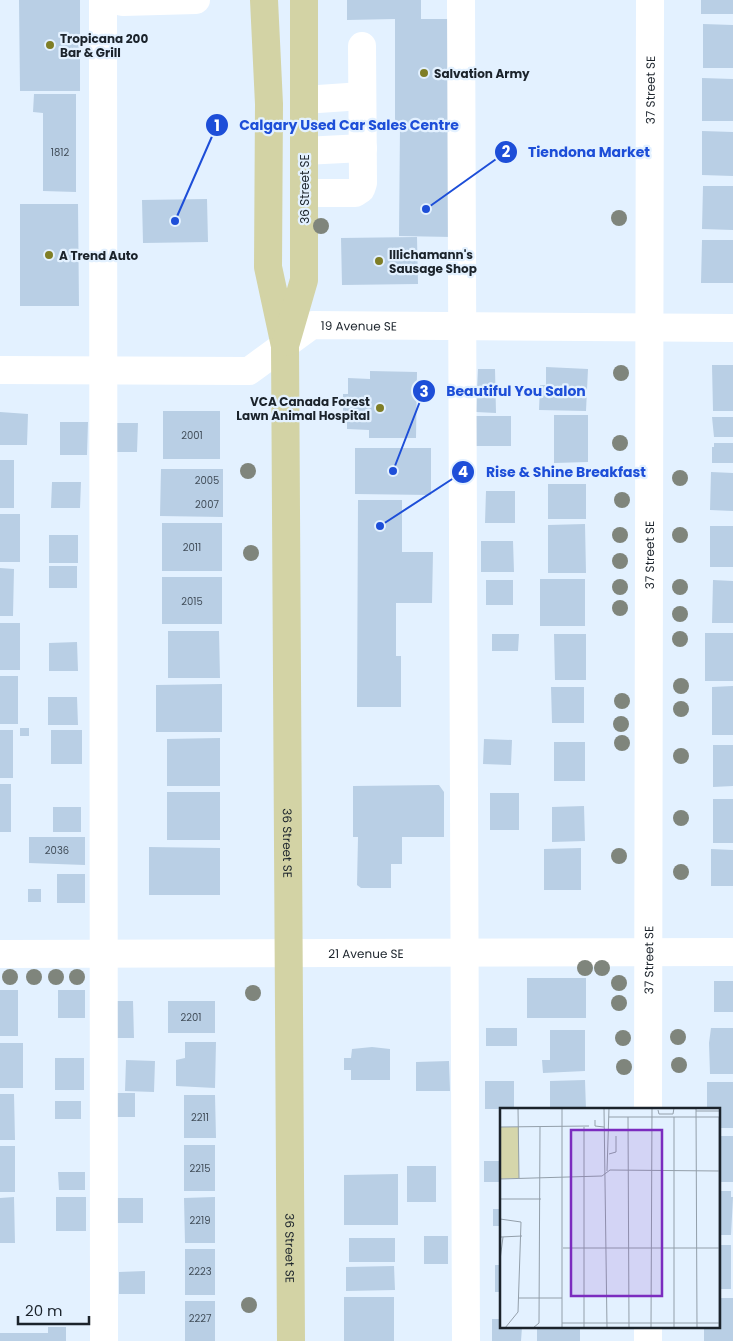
<svg xmlns="http://www.w3.org/2000/svg" width="733" height="1341" viewBox="0 0 733 1341" font-family="Poppins,sans-serif">
<rect width="100%" height="100%" fill="#e3f1ff"/>
<path fill="#b9cfe5" d="M19 0H80V91H20Z
M347 0H421V19H453L452 237 399 236 400 126H395V19L347 20Z
M701 0H733V14H701Z
M703 24 733 25V68H703Z
M702 78 733 79V121H702Z
M34 94H76V192L43 191V113L33 112Z
M702 131 733 132V176L702 175Z
M703 186H733V230L702 229Z
M207 199 208 242 143 243 142 200Z
M20 204H78L79 306H20Z
M417 237 418 284 342 285 341 238Z
M702 240H733V283H701Z
M712 365H733V411H713Z
M546 367 588 369 586 411 539 410 540 385H546Z
M478 369H495L496 413 476 412Z
M370 371 417 372 416 438H369V430L347 429V421H343V394H348V378L370 379Z
M163 411H220V459H163Z
M0 412 28 414 27 445H0Z
M554 415H588V462L554 463Z
M476 416H511V446H476Z
M712 417H733V437H714Z
M60 422H88L87 455H60Z
M112 423H138L137 452H112Z
M714 443H733V463H712V447H714Z
M355 448H431V495L355 494Z
M0 460H14V508H0Z
M161 469H223V517L160 516Z
M711 472 733 473V511L710 510Z
M52 482H81L80 508H51Z
M548 484H586V519H548Z
M486 491H515V523H485Z
M358 500H402V552H433L432 603H396V656H401V707H357Z
M0 514H20V562H0Z
M162 523H222V571H162Z
M585 524 586 573H548V525Z
M710 526H733V567H710Z
M49 535H78V563H49Z
M481 541H513L514 572H481Z
M49 566H77V588H49Z
M0 568 14 569 13 616H0Z
M162 577H222V624H162Z
M540 579H585V626H540Z
M486 580H513V605H486Z
M713 580 733 581V623H712Z
M0 623H20V670H0Z
M168 631H219L220 678H168Z
M705 633H733V681H705Z
M492 634H519L518 651H492Z
M554 634H586V680H555Z
M77 642 78 671H49V643Z
M0 676H18V724H0Z
M222 684V732H156V685Z
M733 686V735H712V687Z
M551 687H584V723H552Z
M48 697H77L78 725H48Z
M20 728H29V736H20Z
M0 730H13V778H0Z
M51 730H82V764H51Z
M220 738V786H167V739Z
M484 739 512 740 511 765 483 764Z
M554 742H585V781H554Z
M713 745H733V786L713 787Z
M0 784H11V832H0Z
M439 785 444 792V837H402V864H391V888H361L357 885 358 837H353V786Z
M167 792H220V840H167Z
M490 793H519V830H490Z
M713 799H733V843H713Z
M584 806 585 841 552 842V807Z
M53 807H81V832H53Z
M29 837H85V865L29 863Z
M149 847 220 848V895H149Z
M581 848V890H544V849Z
M711 849 733 850V886H711Z
M57 874H85V903H57Z
M28 889H41V902H28Z
M527 978H586V1018H527Z
M714 981H733V1012H714Z
M0 990H18V1036H0Z
M58 990H85V1018H58Z
M115 1001H133L134 1038H116Z
M168 1001H215V1033H168Z
M486 1028H517V1046H486Z
M711 1028H733V1074H710L709 1043Z
M550 1030H585V1071L543 1073 542 1060H550Z
M185 1042H216L215 1088 176 1086V1060L185 1058Z
M0 1043H23V1088H0Z
M372 1047 390 1049V1080H351V1070H344V1058H351L352 1049Z
M55 1058H84V1090H55Z
M126 1060 155 1061 154 1092 125 1091Z
M449 1061 450 1091H416V1062Z
M585 1080 586 1110H550V1081Z
M485 1081H514V1109H485Z
M707 1082H733V1128H719V1110H707Z
M111 1093H135V1117H111Z
M0 1094H14L15 1140H0Z
M184 1095H215L216 1138H184Z
M55 1101H81V1119H55Z
M719 1136H733V1182H719Z
M184 1145H215V1191H184Z
M0 1146H15V1192H0Z
M484 1161H502V1182H484Z
M407 1166H436V1202H407Z
M58 1172H85V1190H59Z
M398 1174V1225H344V1175Z
M719 1191H731V1197H733L731 1235H719Z
M14 1197 15 1243H0V1198Z
M56 1197H86V1231H56Z
M215 1197V1243H185L184 1198Z
M116 1198H143V1223H116Z
M493 1209H502V1226H493Z
M424 1236H448V1264H424Z
M349 1238H395V1262H349Z
M719 1245H731V1289H719Z
M185 1249H215V1295H185Z
M495 1265H502V1292H495Z
M394 1266 395 1290 346 1291V1267Z
M145 1271V1294H119V1272Z
M344 1297H394V1341H344Z
M719 1298H733V1341H704V1327H719Z
M185 1301H215V1341H185Z
M492 1319H502V1327H522L521 1341H492Z
M48 1327H66V1341H0V1333H48Z
M537 1327H580V1341H537Z"/>
<g fill="none" stroke-linecap="round" stroke-linejoin="round">
<g stroke="#fff" stroke-width="28">
<path d="M103 0 104 1341"/>
<path d="M461 0 466 1341"/>
<path d="M123 2 196 0"/>
<path d="M304 100 362 96"/>
<path d="M304 151 363 148"/>
<path d="M304 193H355L361 189 363 183 362 46"/>
<path id="s1" d="M0 370 249 371 312 325 733 328"/>
<path id="s2" d="M0 954 733 952"/>
<path id="s3" d="M648 1110 650 0"/>
<path d="M648 1341V1327"/>
</g>
<g stroke="#d3d3a5" stroke-width="28">
<path id="s4" d="M264 0 269 104 268 267 285 346 291 1341"/>
<path d="M286 342 304 280V0"/>
</g>
</g>
<g fill="#7f857c">
<circle cx="619" cy="218" r="8"/>
<circle cx="321" cy="226" r="8"/>
<circle cx="621" cy="373" r="8"/>
<circle cx="620" cy="443" r="8"/>
<circle cx="248" cy="471" r="8"/>
<circle cx="680" cy="478" r="8"/>
<circle cx="622" cy="500" r="8"/>
<circle cx="620" cy="535" r="8"/>
<circle cx="680" cy="535" r="8"/>
<circle cx="251" cy="553" r="8"/>
<circle cx="620" cy="561" r="8"/>
<circle cx="620" cy="587" r="8"/>
<circle cx="680" cy="587" r="8"/>
<circle cx="620" cy="608" r="8"/>
<circle cx="680" cy="614" r="8"/>
<circle cx="680" cy="639" r="8"/>
<circle cx="681" cy="686" r="8"/>
<circle cx="622" cy="701" r="8"/>
<circle cx="681" cy="709" r="8"/>
<circle cx="621" cy="724" r="8"/>
<circle cx="622" cy="743" r="8"/>
<circle cx="681" cy="756" r="8"/>
<circle cx="681" cy="818" r="8"/>
<circle cx="619" cy="856" r="8"/>
<circle cx="681" cy="872" r="8"/>
<circle cx="585" cy="968" r="8"/>
<circle cx="602" cy="968" r="8"/>
<circle cx="10" cy="977" r="8"/>
<circle cx="34" cy="977" r="8"/>
<circle cx="56" cy="977" r="8"/>
<circle cx="77" cy="977" r="8"/>
<circle cx="619" cy="983" r="8"/>
<circle cx="253" cy="993" r="8"/>
<circle cx="619" cy="1003" r="8"/>
<circle cx="678" cy="1037" r="8"/>
<circle cx="623" cy="1038" r="8"/>
<circle cx="679" cy="1065" r="8"/>
<circle cx="624" cy="1067" r="8"/>
<circle cx="249" cy="1305" r="8"/>
</g>
<g fill="#7f7e26" stroke="#e3f1ff" stroke-width="2">
<circle cx="50" cy="45" r="5"/>
<circle cx="424" cy="73" r="5"/>
<circle cx="49" cy="255" r="5"/>
<circle cx="379" cy="261" r="5"/>
<circle cx="380" cy="408" r="5"/>
</g>
<g text-anchor="middle" dominant-baseline="central" stroke-width="4.5" stroke-linejoin="round" paint-order="stroke">
<g font-size="10" fill="#424e5a">
<text x="60" y="152">1812</text>
<text x="192" y="435">2001</text>
<text x="207" y="480">2005</text>
<text x="207" y="504">2007</text>
<text x="192" y="547">2011</text>
<text x="192" y="601">2015</text>
<text x="57" y="850">2036</text>
<text x="191" y="1017">2201</text>
<text x="200" y="1117">2211</text>
<text x="200" y="1168">2215</text>
<text x="200" y="1220">2219</text>
<text x="200" y="1271">2223</text>
<text x="200" y="1318">2227</text>
</g>
<g font-size="12" font-weight="bold" fill="#1b232b" stroke="#e3f1ff" text-anchor="start">
<text x="60" y="38">Tropicana 200<tspan x="60" dy="14">Bar &amp; Grill</tspan></text>
<text x="434" y="73">Salvation Army</text>
<text x="389" y="254">Illichamann's<tspan x="389" dy="14">Sausage Shop</tspan></text>
<text x="59" y="255">A Trend Auto</text>
<text x="370" y="401" text-anchor="end">VCA Canada Forest<tspan x="370" dy="14">Lawn Animal Hospital</tspan></text>
</g>
<g font-size="12" fill="#1b232b" stroke="#e3f1ff">
<text stroke="none"><textPath href="#s3" startOffset="1020">37 Street SE</textPath></text>
<text transform="translate(304 189) rotate(-90)">36 Street SE</text>
<text stroke="none"><textPath href="#s1" startOffset="374">19 Avenue SE</textPath></text>
<text stroke="none"><textPath href="#s3" startOffset="555">37 Street SE</textPath></text>
<text stroke="none"><textPath href="#s4" startOffset="845">36 Street SE</textPath></text>
<text stroke="none"><textPath href="#s2" startOffset="366">21 Avenue SE</textPath></text>
<text stroke="none"><textPath href="#s3" startOffset="150">37 Street SE</textPath></text>
<text stroke="none"><textPath href="#s4" startOffset="1250">36 Street SE</textPath></text>
</g>
</g>
<g transform="translate(500 1108)">
<rect width="220" height="220" fill="#e3f1ff"/>
<path d="M0 19H19V70L0 71Z" fill="#d5d6ab"/>
<path fill="none" stroke="#939faa" stroke-width="1" d="M18 0 19 70M104 0 107 220M196 0 197 220M158 2 159 6H173L174 0M196 3H220M109 9H220M128 9 129 220M95 12V18L104 19M0 19 89 18M84 19V220M109 46 116 44V28M107 63 109 0M0 71 102 68 110 62 220 63M0 91H41M0 111 21 114 18 204 5 220M1 129 22 128M63 140H220M0 152 3 129M19 190H62M62 215H220M33 220 39 215 40 19M62 220V0M151 220 152 0M174 220V9M219 220V9"/>
<path fill="#7b2cbf" fill-opacity="0.15" stroke="#7b2cbf" stroke-width="2.5" d="M71 22H162V188H71Z"/>
<rect width="220" height="220" fill="none" stroke="#1b232b" stroke-width="2.5"/>
</g>
<path fill="none" stroke="#1d4ed8" stroke-width="2" d="M175 221L217 125M426 209L506 152M393 471L424 391M380 526L463 472"/>
<g fill="#1d4ed8" stroke="#e3f1ff" stroke-width="2">
<circle cx="175" cy="221" r="5"/>
<circle cx="426" cy="209" r="5"/>
<circle cx="393" cy="471" r="5"/>
<circle cx="380" cy="526" r="5"/>
<circle cx="217" cy="125" r="12"/>
<circle cx="506" cy="152" r="12"/>
<circle cx="424" cy="391" r="12"/>
<circle cx="463" cy="472" r="12"/>
</g>
<g font-size="15" text-anchor="middle" font-weight="bold" fill="#fff">
<text x="217" y="131">1</text>
<text x="506" y="157">2</text>
<text x="424" y="397">3</text>
<text x="463" y="477">4</text>
</g>
<g font-size="14" text-anchor="middle" font-weight="bold" fill="#1d4ed8" stroke="#e3f1ff" stroke-width="4.5" stroke-linejoin="round" paint-order="stroke">
<text x="349" y="130">Calgary Used Car Sales Centre</text>
<text x="589" y="157">Tiendona Market</text>
<text x="516" y="396">Beautiful You Salon</text>
<text x="566" y="477">Rise &amp; Shine Breakfast</text>
</g>
<path d="M18 1316v8h71v-8" fill="none" stroke="#1b232b" stroke-width="2.5"/>
<text x="25" y="1316" font-size="15" fill="#1b232b" stroke="#e3f1ff" stroke-width="4" paint-order="stroke">20 m</text>
</svg>
